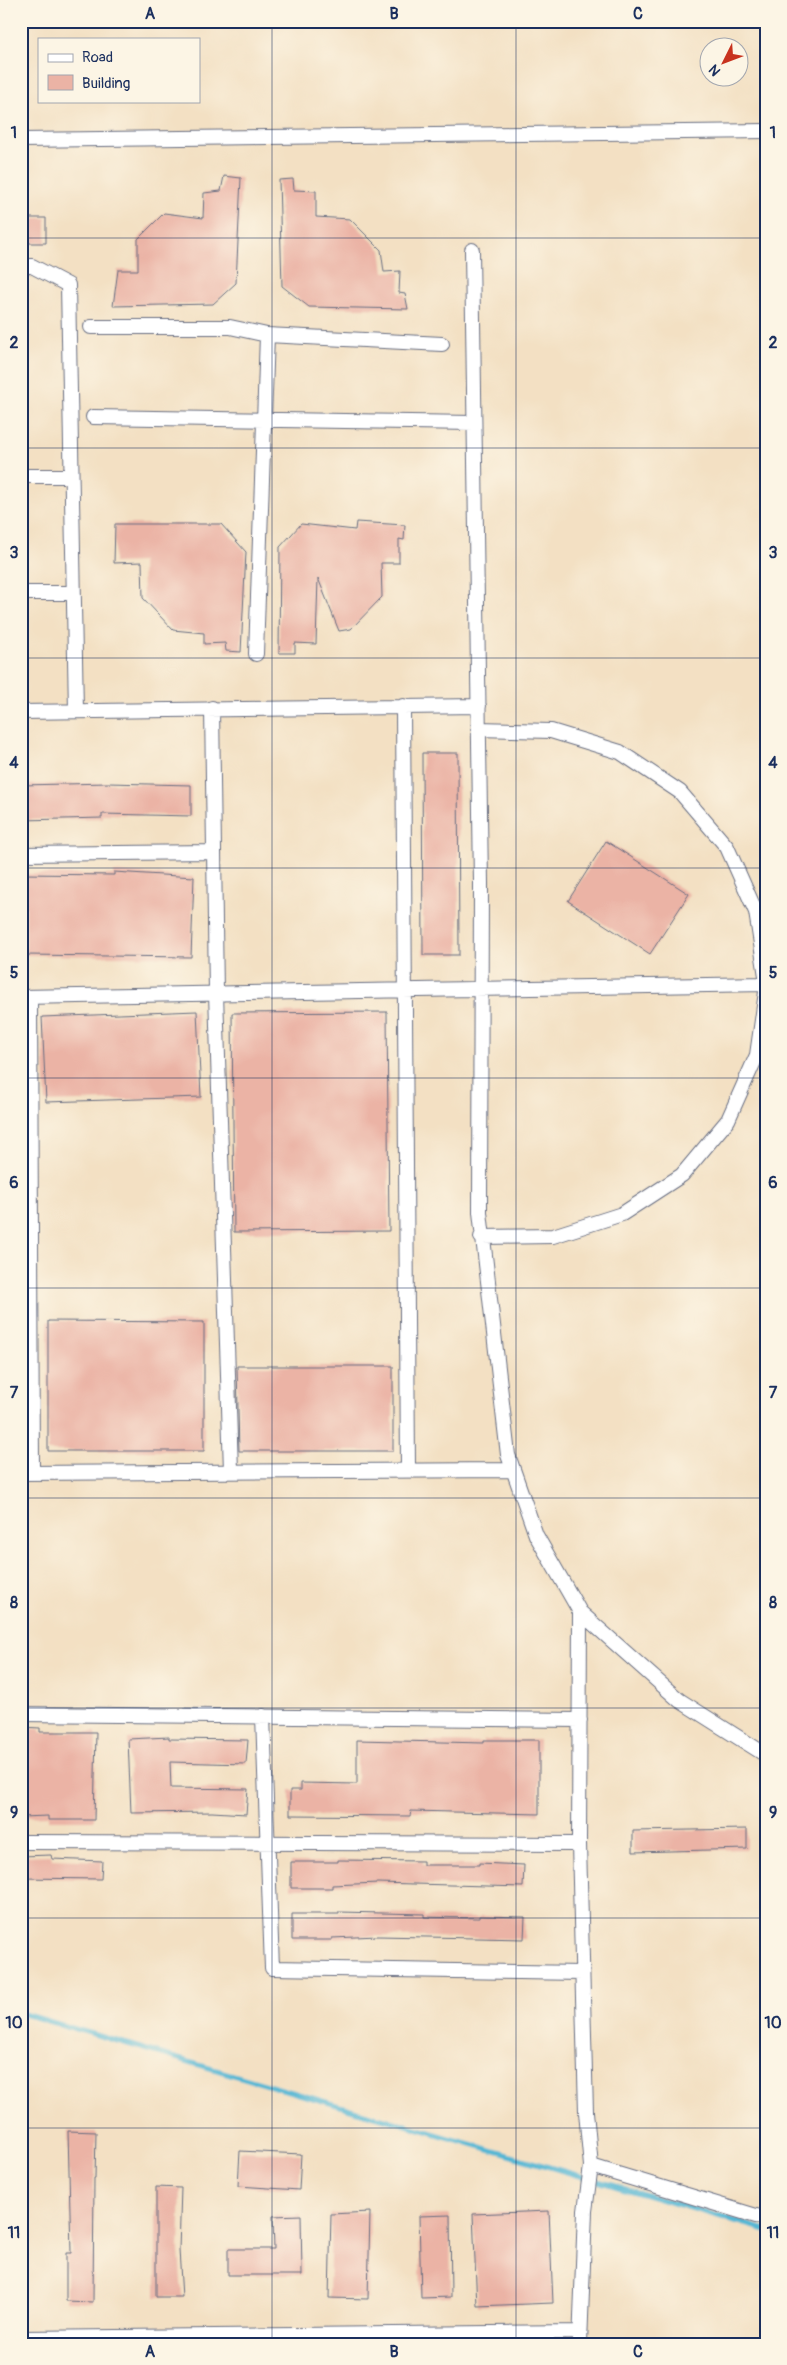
<svg xmlns="http://www.w3.org/2000/svg" width="787" height="2365" viewBox="0 0 787 2365" font-family="Pangolin,sans-serif">
<rect width="100%" height="100%" fill="#fcf5e5"/>
<filter id="ink" filterUnits="userSpaceOnUse"><feTurbulence type="fractalNoise" baseFrequency=".02" numOctaves="2"/><feDisplacementMap in="SourceGraphic" scale="10" xChannelSelector="R" yChannelSelector="G"/><feConvolveMatrix kernelMatrix="1 2 1 2 8 2 1 2 1" color-interpolation-filters="sRGB"/></filter>
<filter id="wash" filterUnits="userSpaceOnUse"><feTurbulence type="fractalNoise" baseFrequency=".0096" numOctaves="4" result="noise"/><feDisplacementMap in="SourceGraphic" scale="20" xChannelSelector="R" yChannelSelector="G"/><feGaussianBlur stdDeviation="1.12" result="paint"/><feColorMatrix in="noise" values="0 0 0 0 0 0 0 0 0 0 0 0 0 0 0 0 0 1.4 0 .05"/><feComposite in="paint" operator="in"/></filter>
<g filter="url(#wash)">
<rect width="100%" height="100%" fill="#f3e0c3"/>
<g fill="none" stroke-linecap="round" stroke-linejoin="round">
<path stroke="#56b7d4" stroke-width="5" d="M21 2013 766 2230"/>
</g>
<g id="blocks">
<path fill="#ebb3a5" d="M224 176 241 178 236 283 213 304 113 306 118 270H138V239L164 213 203 218 204 193 221 191Z
M293 179 294 190 316 191V217L350 219 381 250 384 272 400 271 399 293 405 294 408 309 309 307 282 286 279 180Z
M21 218H46V243H21Z
M356 522 405 525 404 540 399 539V563H381L382 597 351 629 339 631 318 578 316 644 295 643V653H279L280 547 301 524 355 530Z
M115 524H221L246 552 241 652 226 651 225 643 204 644V633L173 630 143 598 142 562 114 563Z
M422 753H458L459 955H423Z
M108 783 191 785V816L102 814V818L23 820 22 785Z
M606 841 689 894 650 954 568 901Z
M114 872 194 877 191 957 26 955V907H22V874L114 875Z
M197 1011 201 1097 46 1102 42 1017Z
M387 1012 389 1231 234 1232 232 1013Z
M48 1321 204 1322V1451H48Z
M237 1366H393V1451H239Z
M21 1727 40 1728V1732H96L94 1820H48V1816L21 1817Z
M169 1737V1739L248 1740 246 1764 170 1762 171 1788 248 1789 246 1814 212 1812 131 1813 128 1739Z
M357 1740 484 1743V1740H539V1814L411 1811 410 1816 290 1815V1790H301V1783L357 1784Z
M747 1829V1849L633 1852V1831Z
M51 1855 52 1859 102 1861 101 1879 21 1878V1856Z
M338 1860 423 1861V1865H479V1863L524 1865 523 1887 378 1883 332 1885V1888H291V1862H338Z
M339 1912 424 1914V1917L479 1918V1916L525 1917 524 1939 378 1936 332 1938V1940H292V1914H339Z
M68 2131 96 2132 95 2178H94L93 2302 66 2301V2253H71Z
M240 2151 301 2154 299 2190 238 2186Z
M156 2187 181 2188 179 2250 182 2297H156Z
M549 2211 553 2303 477 2306 473 2214Z
M370 2212 368 2299 329 2298 331 2214Z
M301 2215 302 2275H228V2249H274L273 2216Z
M450 2215 451 2297 421 2298 419 2216Z"/>
</g>
</g>
<g filter="url(#ink)">
<use href="#blocks" fill-opacity="0" stroke="#676d81" stroke-width="1"/>
<g fill="none" stroke-linecap="round" stroke-linejoin="round">
<defs>
<path id="minor" d="M21 140 766 131
M472 250 481 883 480 1212 508 1455 536 1535 580 1612 679 1700 766 1755
M21 266H32L68 285 76 711
M91 327H230L267 335
M93 417 474 423
M21 476H71
M21 593H73
M256 654 267 335 442 344
M403 706 408 1470
M212 708 216 993 231 1471
M21 712 479 706
M479 729 551 731 620 752 680 792 727 847 756 912 766 976
M21 854 214 852
M21 997 766 984
M30 997 32 1473
M481 1237 553 1236 622 1214 682 1175 728 1120 757 1055 766 992
M21 1473 513 1470
M21 1714 580 1720
M263 1716 272 1968 582 1973
M21 1842 579 1844
M591 2166 766 2219
M21 2338 580 2332
M580 2344 585 2211 591 2166 586 2112 579 1844 580 1612"/>
</defs>
<use href="#minor" stroke="#676d81" stroke-width="16"/>
<use href="#minor" stroke="#fff" stroke-width="14"/>
</g>
</g>
<path fill="none" stroke="#1b2f5e" stroke-width="1" stroke-opacity="0.55" d="M272 21V2344M516 21V2344M21 238H766M21 448H766M21 658H766M21 868H766M21 1078H766M21 1288H766M21 1498H766M21 1708H766M21 1918H766M21 2128H766"/>
<rect width="787" height="2365" fill="none" stroke="#fcf5e5" stroke-width="55"/>
<rect x="38" y="38" width="162" height="65" fill="#fcf5e5" stroke="#a2a6af"/>
<rect x="48" y="54" width="25" height="8" fill="#ffffff" stroke="#a2a6af"/>
<text x="82" y="62" font-size="15" fill="#1b2f5e">Road</text>
<rect x="48" y="75" width="25" height="15" fill="#ebb3a5" stroke="#a2a6af"/>
<text x="82" y="88" font-size="15" fill="#1b2f5e">Building</text>
<g transform="translate(724 62) rotate(228)"><circle r="24" fill="#fcf5e5" stroke="#a2a6af"/>
<path d="M0-4L9 19L0 12L-9 19Z" fill="#c8321e"/>
<text y="-8" font-size="14" font-weight="bold" text-anchor="middle" fill="#1b2f5e">N</text>
</g>
<rect x="28" y="28" width="732" height="2310" fill="none" stroke="#1b2f5e" stroke-width="2"/>
<g font-size="16" text-anchor="middle" font-weight="bold" fill="#1b2f5e">
<text x="150" y="19">A</text>
<text x="394" y="19">B</text>
<text x="638" y="19">C</text>
<text x="14" y="138">1</text>
<text x="773" y="138">1</text>
<text x="14" y="348">2</text>
<text x="773" y="348">2</text>
<text x="14" y="558">3</text>
<text x="773" y="558">3</text>
<text x="14" y="768">4</text>
<text x="773" y="768">4</text>
<text x="14" y="978">5</text>
<text x="773" y="978">5</text>
<text x="14" y="1188">6</text>
<text x="773" y="1188">6</text>
<text x="14" y="1398">7</text>
<text x="773" y="1398">7</text>
<text x="14" y="1608">8</text>
<text x="773" y="1608">8</text>
<text x="14" y="1818">9</text>
<text x="773" y="1818">9</text>
<text x="14" y="2028">10</text>
<text x="773" y="2028">10</text>
<text x="14" y="2238">11</text>
<text x="773" y="2238">11</text>
<text x="150" y="2357">A</text>
<text x="394" y="2357">B</text>
<text x="638" y="2357">C</text>
</g>
</svg>
